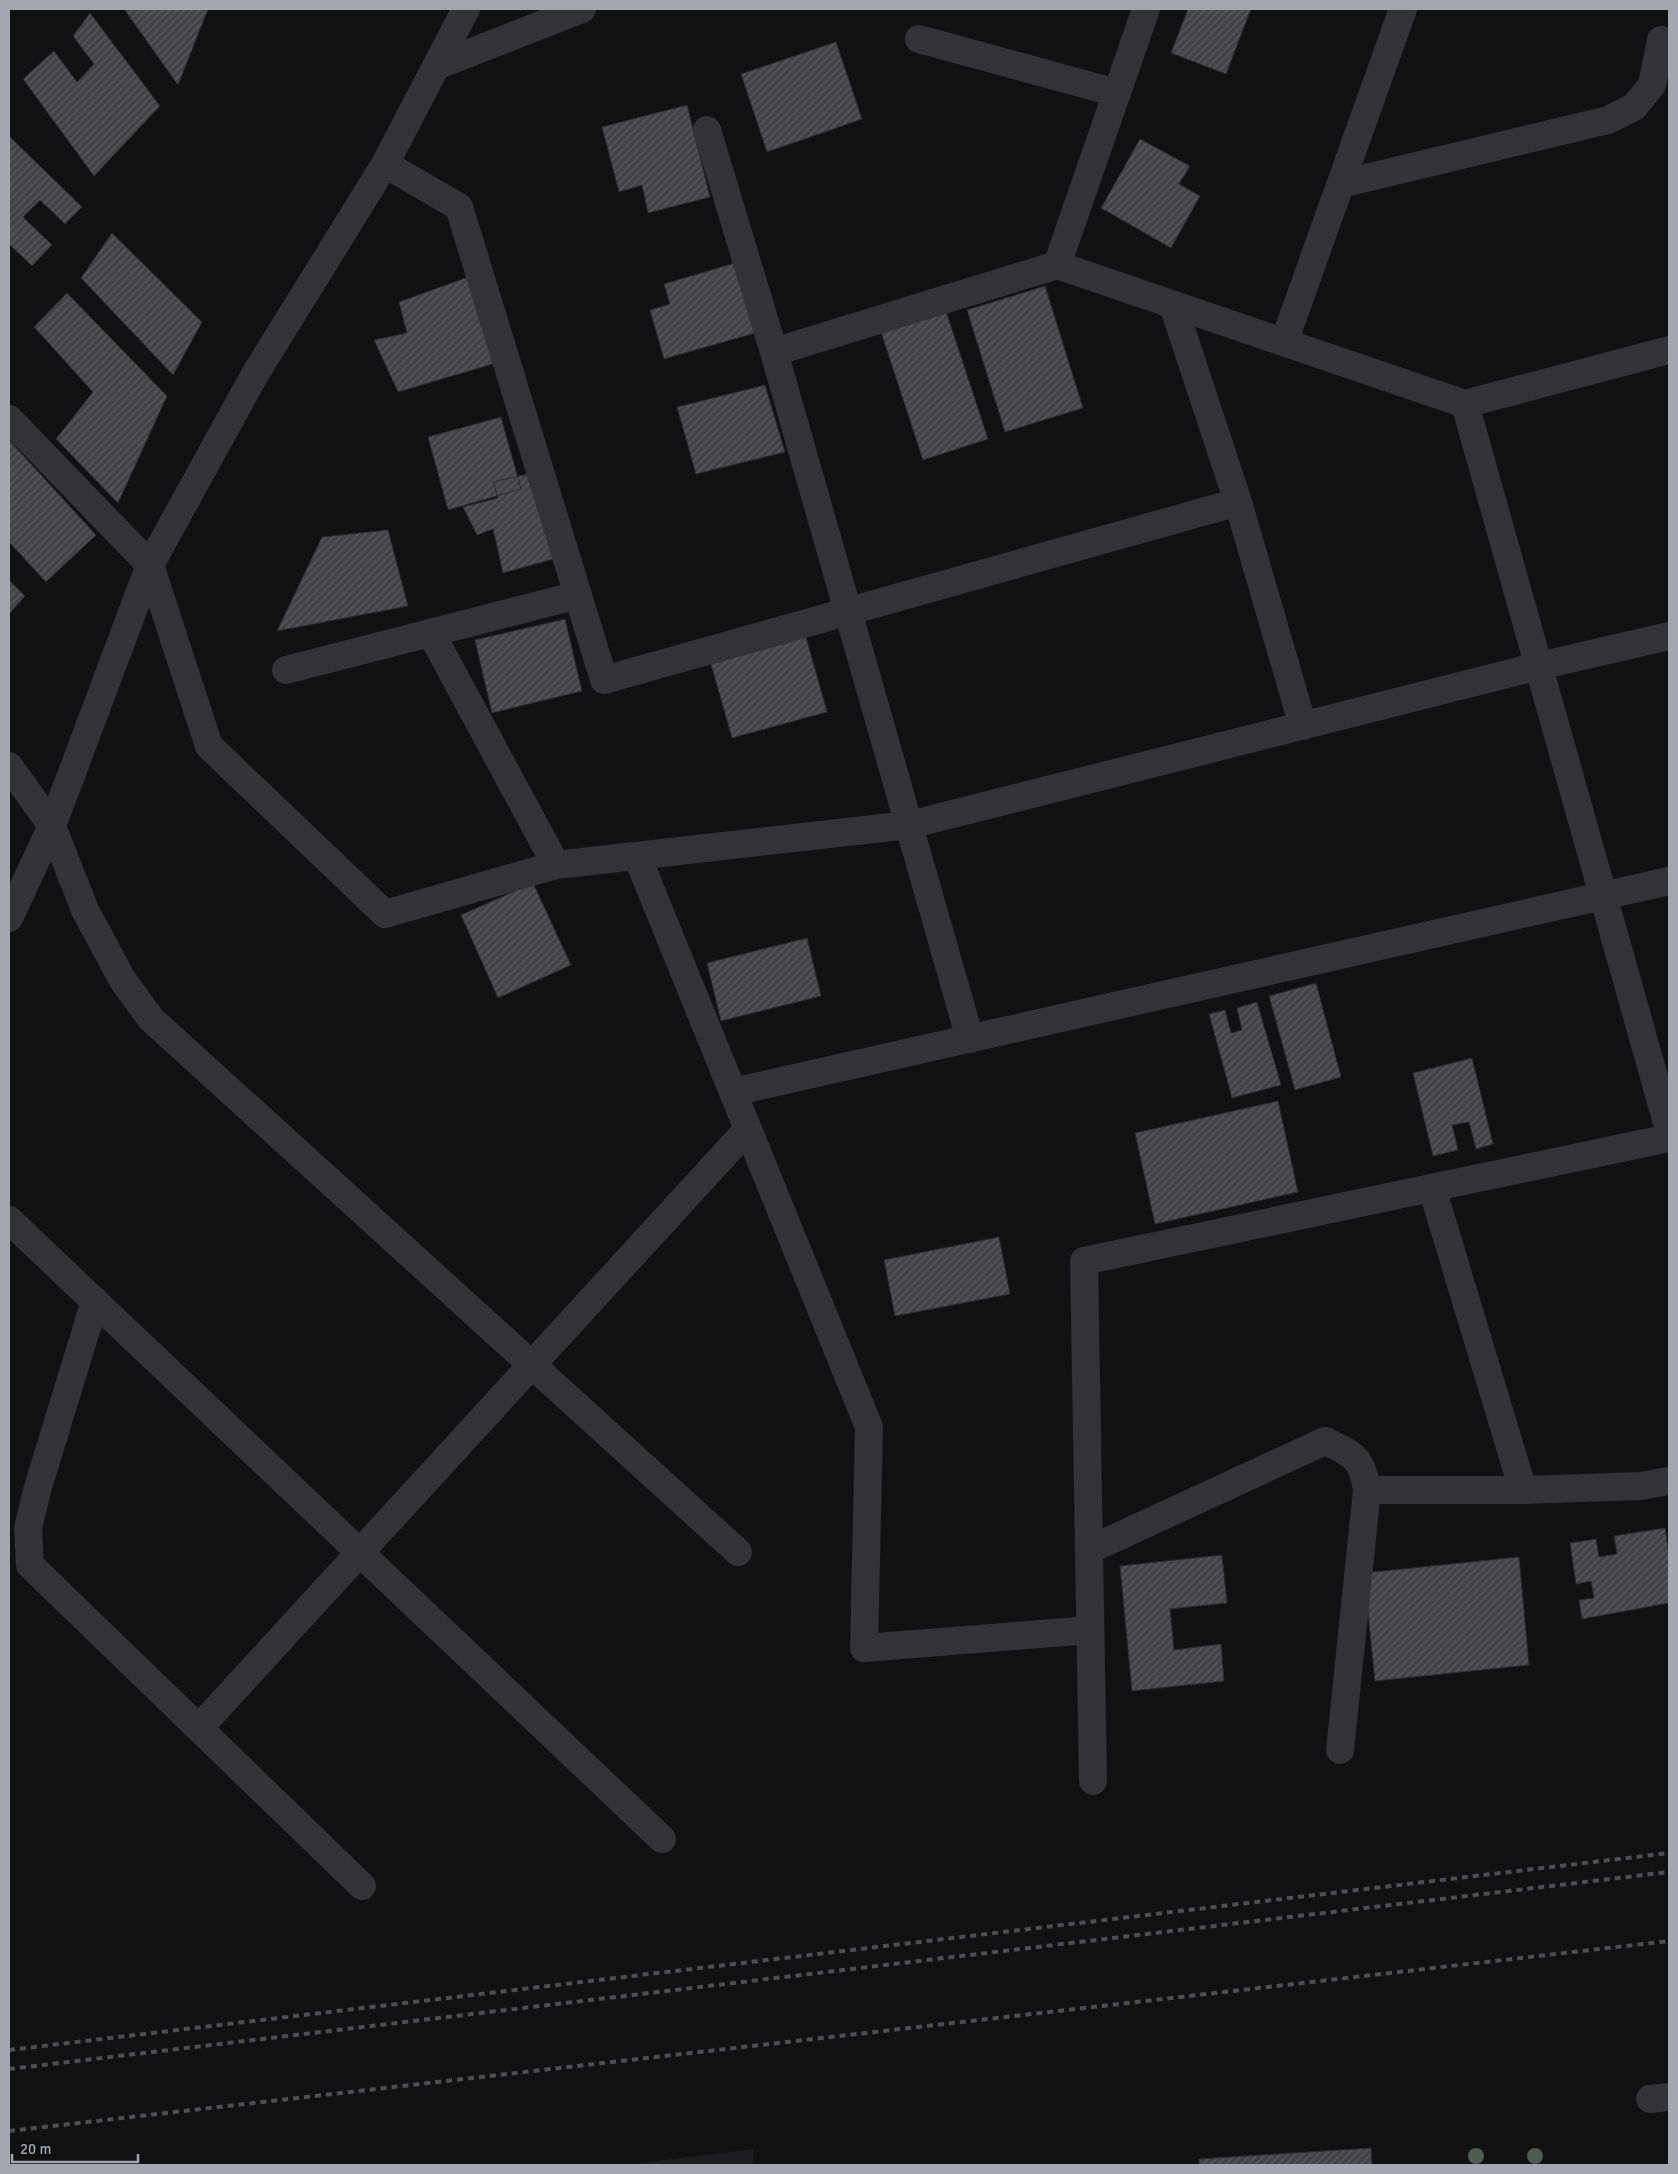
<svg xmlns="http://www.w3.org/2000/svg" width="1678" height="2174" viewBox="0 0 1678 2174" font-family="Signika,sans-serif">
<defs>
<pattern id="building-hatch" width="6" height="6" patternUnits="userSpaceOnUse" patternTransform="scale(1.25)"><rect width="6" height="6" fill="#434347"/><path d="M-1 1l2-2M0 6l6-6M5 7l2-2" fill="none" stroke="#5b5b5f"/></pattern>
</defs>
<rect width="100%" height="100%" fill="#111112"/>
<path fill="#1d1d1f" d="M754 2149 753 2165H625Z"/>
<path fill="url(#building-hatch)" stroke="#2b2b2e" d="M124 9H208L178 85Z
M1188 9H1251L1226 74 1171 53Z
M90 13 160 106 94 176 23 79 54 51 77 82 94 64 73 36Z
M836 42 862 119 767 152 741 74Z
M687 105 710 197 648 213 642 185 619 192 602 127Z
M9 136 82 207 65 224 40 200 23 217 52 245 32 266 9 244Z
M1140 139 1190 166 1179 184 1200 196 1171 248 1101 208Z
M112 233 202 322 173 375 81 278Z
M735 263 755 333 664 359 650 310 670 304 664 284Z
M471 276 496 363 398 392 374 340 407 333 399 302Z
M1045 286 1083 408 1005 432 967 310Z
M67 293 167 396 118 503 56 439 93 392 34 327Z
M946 311 988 439 923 460 881 332Z
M765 385 785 452 696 474 677 407Z
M501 417 521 489 448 510 428 437Z
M9 440 96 535 46 582 9 542Z
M537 472 561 557 503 573 493 529 477 535 463 507 498 498 493 482Z
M388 530 408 606 277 631 322 537Z
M9 580 25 596 9 614Z
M565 619 582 691 492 713 475 640Z
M806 637 827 712 732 738 711 664Z
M533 883 571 965 498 998 461 915Z
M807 938 821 996 721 1021 707 963Z
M1316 983 1341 1077 1295 1090 1269 996Z
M1257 1002 1281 1085 1232 1098 1209 1014 1225 1010 1231 1033 1242 1030 1237 1008Z
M1472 1058 1493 1144 1476 1149 1469 1122 1452 1125 1458 1150 1433 1156 1413 1073Z
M1278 1101 1298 1192 1155 1224 1135 1133Z
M999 1237 1010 1294 895 1316 884 1260Z
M1665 1528 1669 1555V1603L1582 1619 1579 1600 1594 1598 1591 1581 1576 1584 1570 1543 1596 1539 1599 1557 1617 1554 1614 1536Z
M1222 1555 1227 1603 1170 1609 1174 1650 1221 1644 1224 1681 1132 1691 1120 1566Z
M1519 1557 1529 1665 1375 1681 1364 1573Z
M1371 2148 1372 2165H1199V2159Z"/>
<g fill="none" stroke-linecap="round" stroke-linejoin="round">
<path stroke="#323237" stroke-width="28" d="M919 39 1117 93
M436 66 582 9
M707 130 774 352 970 1039
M385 164 459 207 604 680 1238 502
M1341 184 1608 120 1634 107 1652 85 1661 40
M1057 265 1146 9
M1173 305 1238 502 1303 726
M1284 342 1403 9
M774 352 1057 265 1465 404 1669 350
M1465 404 1669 1130
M9 419 150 565 209 746 385 914 556 865 909 825 1539 666 1669 636
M431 633 556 865
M286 670 578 595
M9 766 52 826 85 910 122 979 151 1019 738 1552
M637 856 869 1427 864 1648 1090 1630
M9 918 52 826 150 565 254 376 385 164 466 9
M733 1092 1669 881
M1432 1188 1523 1490
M9 1220 662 1839
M95 1301 38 1487 28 1528 30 1565 362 1886
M1367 1490H1523L1641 1486 1669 1481
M1089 1550 1325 1441C1353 1454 1362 1457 1367 1490L1340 1750
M199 1728 748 1129
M1093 1781 1084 1261 1669 1138
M1650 2099 1669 2097"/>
<path stroke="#4d4e53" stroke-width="4" stroke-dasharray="6 5" stroke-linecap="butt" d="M9 2050 1669 1853
M9 2069 1669 1872
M9 2131 1669 1941"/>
</g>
<g fill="#4c5d4f">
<circle cx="1476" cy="2156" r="8"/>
<circle cx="1535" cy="2156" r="8"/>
</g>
<rect width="1678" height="2174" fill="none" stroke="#a4a6b1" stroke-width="20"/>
<path d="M12 2154v8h126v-8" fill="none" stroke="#a4a6b1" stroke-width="2.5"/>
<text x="20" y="2154" font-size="15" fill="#a4a6b1" stroke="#0c0c0d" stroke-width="4" paint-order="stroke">20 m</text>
</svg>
